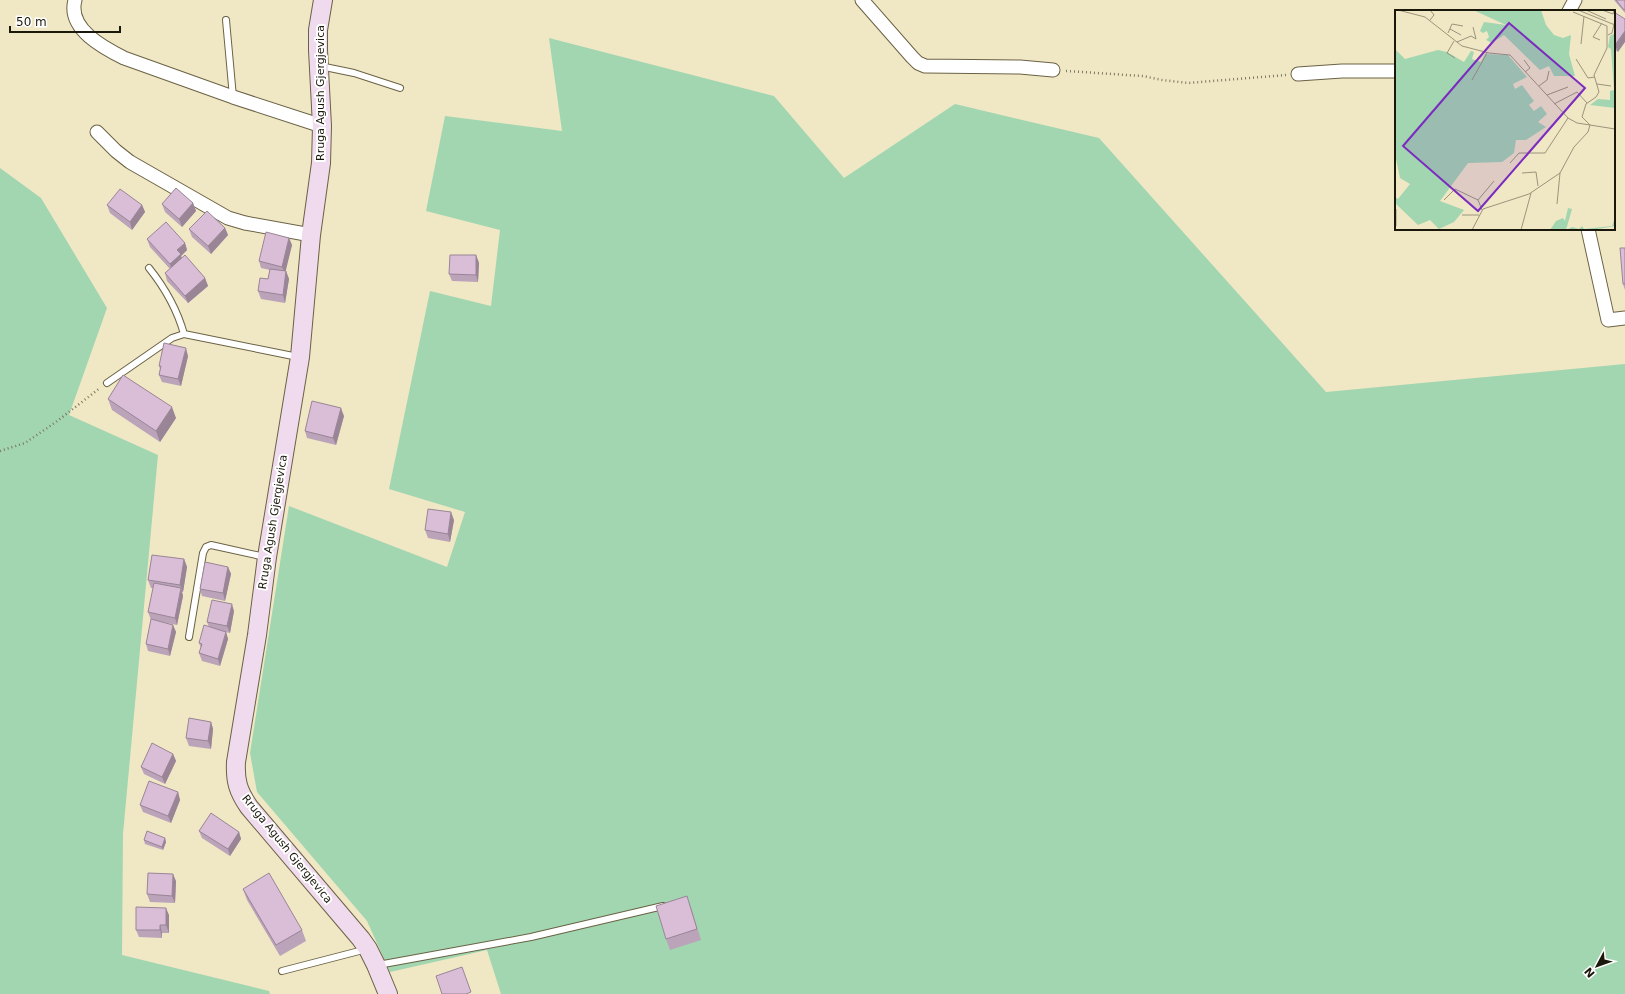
<svg xmlns="http://www.w3.org/2000/svg" width="1625" height="994" viewBox="0 0 1625 994" font-family="'DejaVu Sans',sans-serif">
<rect width="100%" height="100%" fill="#f0e7c5"/>
<path fill="#a1d6b0" d="M549 38 774 96 844 178 955 104 1099 138 1326 392 1625 364V994H501L487 950 390 972 367 921 257 792 250 753 289 506 447 567 465 512 389 489 430 291 491 306 500 230 426 211 445 116 562 131Z
M0 168 41 198 107 308 69 415 158 455 123 834 122 955 269 991 270 994H0Z"/>
<g fill="none" stroke-linecap="round" stroke-linejoin="round">
<defs>
<path id="lane" d="M226 20 233 97
M320 66 354 73 400 88
M149 268C165 288 177 309 184 334
M107 383 172 338 184 334 298 357
M189 637 203 553 206 547 211 545 265 557
M378 965 531 937 663 906
M282 971 367 949"/>
<path id="street" d="M75 0C67 29 104 48 124 58L233 97 322 126
M862 0 912 57 918 63 925 66 1020 67 1053 70
M1569 11 1575 0
M1298 74 1342 71H1396
M97 132 116 151 130 162 228 218 245 223 311 235
M1588 229 1608 320 1625 318"/>
<path id="secondary" d="M323 0 318 30V50L322 126 321 163 311 235 300 357 267 557 257 635 236 762C235 781 238 791 249 807L361 939 368 949 376 965 388 994"/>
</defs>
<use href="#lane" stroke="#6a6244" stroke-width="8"/>
<use href="#street" stroke="#6a6244" stroke-width="15"/>
<use href="#secondary" stroke="#6a6244" stroke-width="20"/>
<path stroke="#7e7862" stroke-width="2.5" stroke-dasharray="1 3" stroke-linecap="butt" d="M1066 71 1143 76 1162 80 1188 83 1286 75
M0 451 25 443 56 422 100 388"/>
<use href="#lane" stroke="#fff" stroke-width="6"/>
<use href="#street" stroke="#fff" stroke-width="13"/>
<use href="#secondary" stroke="#f0daee" stroke-width="18"/>
</g>
<path fill="#bba3b9" d="M1614 0H1625V13Z
M1614 12 1618 52 1614 49Z
M193 203 196 211 182 227 165 212 162 204Z
M107 205H142L145 212 132 230 110 213Z
M225 228 228 235 211 254 192 237 189 229Z
M289 238 292 245 285 271H286L289 279 285 303 261 299 258 291 268 279 270 270 261 268 259 261Z
M147 239 185 243 187 250 181 256 182 258 205 278 208 286 188 303 167 281 165 273 170 269 150 247Z
M1625 248V290L1623 284Z
M476 255 479 263 478 282 452 281 449 274Z
M188 356 181 386 162 382 159 375 160 369 159 366Z
M108 399 176 418 160 442 112 410Z
M344 416 336 445 307 438 305 431Z
M454 520 450 542 428 538 425 530Z
M184 559 187 567 183 592H182L183 596 177 625 157 621 173 625 176 632 170 656 148 651 146 644 151 620 148 612 153 588H151L148 580Z
M228 567 231 574 225 601 202 596 200 589Z
M234 611 230 633 226 632 228 639 220 666 202 661 199 653 201 648 199 643 209 627 207 622Z
M211 722 213 729 211 749 189 746 186 738Z
M173 754 176 761 165 784 144 774 141 767Z
M178 792 180 800 171 823 143 812 140 805Z
M199 831 239 832 241 839 230 856 202 838Z
M165 838 166 842 163 850 145 844 144 840Z
M176 881 175 903 150 902 147 894Z
M243 889 302 930 306 941 280 956 247 900Z
M691 907 701 940 670 950 666 939Z
M169 915V933H162V938L139 937 136 930Z"/>
<path fill="#998596" d="M1625 31V42L1618 52 1615 45Z
M193 203 196 211 182 227 179 219Z
M142 205 145 212 132 230 130 222Z
M225 228 228 235 211 254 208 246Z
M289 238 292 245 285 274 282 267Z
M185 243 187 250 181 256 183 261 172 271 170 264 177 250Z
M476 255 479 263 478 282 476 275Z
M286 271 289 279 285 303 283 295Z
M205 278 208 286 188 303 185 296Z
M186 348 188 356 181 386 178 379Z
M172 407 176 418 160 442 156 431Z
M341 408 344 416 336 445 333 438Z
M451 512 454 520 450 542 448 534Z
M184 559 187 567 183 592 180 585Z
M228 567 231 574 225 601 223 593Z
M181 588 183 596 177 625 175 618Z
M232 604 234 611 230 633 227 626Z
M173 625 176 632 170 656 168 649Z
M226 632 228 639 220 666 218 659Z
M211 722 213 729 211 749 208 741Z
M173 754 176 761 165 784 162 777Z
M178 792 180 800 171 823 168 816Z
M239 832 241 839 230 856 228 849Z
M165 838 166 842 163 850 162 847Z
M173 874 176 881 175 903 172 896Z
M166 908 169 915V933L166 925Z
M160 925 162 933V938L160 930Z"/>
<path fill="#dabed7" stroke="#998596" d="M1616 0H1625V9L1624 10Z
M1614 12 1625 19V31L1615 45 1614 44Z
M176 188 193 203 179 219 162 204Z
M120 189 142 205 130 222 107 205Z
M207 211 225 228 208 246 189 229Z
M166 222 185 243 177 250 181 254 170 264 147 239Z
M266 232 289 238 282 267 259 261Z
M1620 248H1625V284H1623Z
M185 255 205 278 185 296 165 273Z
M450 255H476V275L449 274Z
M270 269 286 271 283 295 258 291 260 278 268 279Z
M164 343 186 348 178 379 159 375 161 366H159Z
M123 375 172 407 156 431 108 399Z
M312 401 341 408 333 438 305 431Z
M428 509 451 512 448 534 425 530Z
M152 555 184 559 180 585 148 580Z
M205 562 228 567 223 593 200 589Z
M154 583 181 588 175 618 148 612Z
M212 600 232 604 227 626 207 622Z
M151 619 173 625 168 649 146 644Z
M204 625 226 632 218 659 199 653 202 644 199 643Z
M189 718 211 722 208 741 186 738Z
M152 743 173 754 162 777 141 767Z
M149 781 178 792 168 816 140 805Z
M211 813 239 832 228 849 199 831Z
M147 831 165 838 162 847 144 840Z
M148 873 173 874 172 896 147 894Z
M269 873 302 930 276 945 243 889Z
M687 896 697 929 666 939 656 906Z
M136 907 166 908V925H160V930H136Z
M462 967 471 992 466 994H442L436 976Z"/>
<g text-anchor="middle" dominant-baseline="central" stroke-width="4" stroke-linejoin="round" paint-order="stroke">
<g font-size="11" fill="#1a170b" stroke="#fff">
<text transform="translate(320 93) rotate(-90)">Rruga Agush Gjergjevica</text>
<text transform="translate(273 522) rotate(-81)">Rruga Agush Gjergjevica</text>
<text transform="translate(287 849) rotate(51)">Rruga Agush Gjergjevica</text>
</g>
</g>
<g transform="translate(1395 10)">
<rect width="220" height="220" fill="#f0e7c5"/>
<path d="M78 0H146L151 15 159 25 168 28 176 25 174 44 180 66H159L154 56 145 60 109 25 97 33 91 30 94 27 92 21 88 23 85 21 89 12 111 15ZM220 23V98L195 95 203 89 215 90V81L219 80 216 39 213 37 215 26ZM0 39 10 49 43 40 52 42 69 52 76 41 79 42 77 49 86 52 90 44 113 45 132 67 118 74 120 79 127 75 139 91 134 95 139 101 146 96 152 104 143 112 151 117 131 130H121L119 143 107 152 73 153 45 191 69 200 59 212 44 219 35 210 23 215 0 193V187L3 189 15 174 5 168 0 144ZM173 198 177 199 171 220 177 217 184 219 187 216 189 219 217 216 220 208V216L197 220H155L161 211 168 208 170 211Z" fill="#a1d6b0"/>
<path fill="none" stroke="#9a947b" stroke-width="1" d="M3 0 30 7 67 36 94 43 115 45 173 108 182 113 195 115 193 122 179 137 165 163 134 184 88 199 77 220M35 0 39 5 35 10M183 0 220 15M191 0 211 9M207 0 218 4 219 0M178 2 212 16V38L199 65 204 82 201 87 191 94 187 107 195 115 220 119M78 17 81 29M55 19 66 25M53 23 57 14 68 16M213 25 217 23 220 10M205 30 198 27 207 13M59 31 52 43 60 48M62 32 76 26 81 29M186 34 189 6M181 49 193 68 200 67M129 50 135 58 130 62M77 70 92 43M202 74 216 76M144 76 152 70 154 61M152 85 173 77M159 94 182 82 192 93M115 153 124 143H150L173 108M127 163 141 162 143 176M49 190 60 179 83 190 87 200M83 190 99 171M162 194 165 163M1 199V216M67 205H84M126 220 136 183"/>
<path fill="#7b2cbf" fill-opacity="0.15" stroke="#7b2cbf" stroke-width="2" d="M114 13 190 78 83 201 8 136Z"/>
<rect width="220" height="220" fill="none" stroke="#1a170b" stroke-width="2"/>
</g>
<g transform="translate(1597 966) rotate(229)" stroke="#ffffff" stroke-width="3" paint-order="stroke">
<path d="M0-3L7 15L0 10L-7 15Z" fill="#1a170b"/>
<text y="-6" font-size="11" font-weight="bold" text-anchor="middle" fill="#1a170b">N</text>
</g>
<path d="M10 26v6h110v-6" fill="none" stroke="#1a170b" stroke-width="2"/>
<text x="16" y="26" font-size="12" fill="#1a170b" stroke="#ffffff" stroke-width="3" paint-order="stroke">50 m</text>
</svg>
